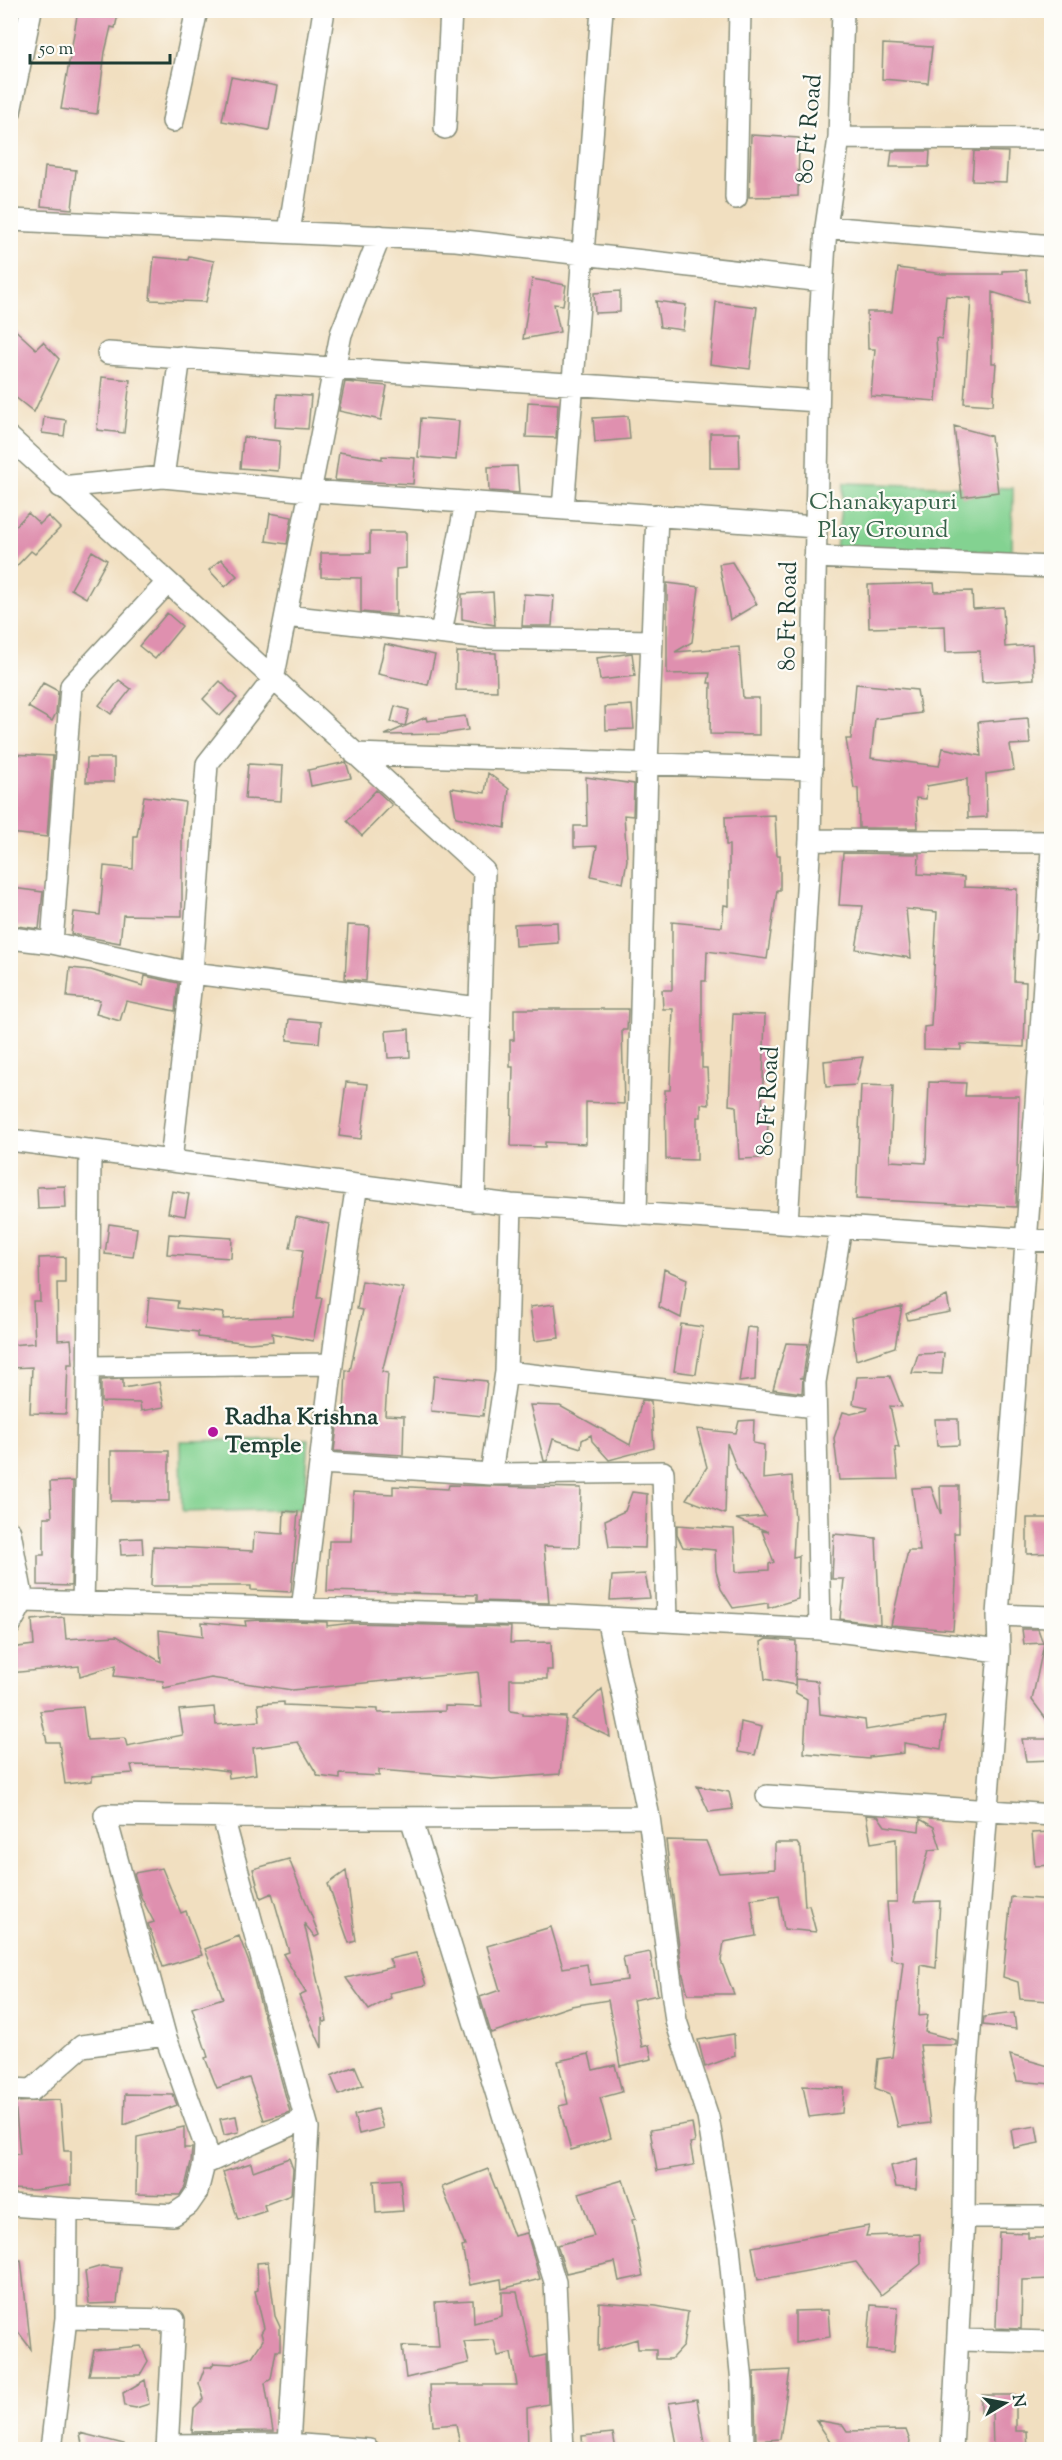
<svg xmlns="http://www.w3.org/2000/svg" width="1062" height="2460" viewBox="0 0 1062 2460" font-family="'Sorts Mill Goudy',serif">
<rect width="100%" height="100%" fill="#fdfcf7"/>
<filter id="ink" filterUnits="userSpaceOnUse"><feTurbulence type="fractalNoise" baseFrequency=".0167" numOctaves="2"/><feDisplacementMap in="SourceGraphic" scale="12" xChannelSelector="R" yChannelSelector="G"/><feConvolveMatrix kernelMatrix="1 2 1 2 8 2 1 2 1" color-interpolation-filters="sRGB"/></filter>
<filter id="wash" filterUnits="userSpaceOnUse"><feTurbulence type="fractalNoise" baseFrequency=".008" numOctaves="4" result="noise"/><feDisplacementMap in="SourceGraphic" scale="24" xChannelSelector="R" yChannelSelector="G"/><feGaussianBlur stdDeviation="1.35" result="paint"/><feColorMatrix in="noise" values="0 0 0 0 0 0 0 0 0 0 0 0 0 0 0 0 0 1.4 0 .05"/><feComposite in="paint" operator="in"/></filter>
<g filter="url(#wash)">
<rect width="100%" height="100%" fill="#f1dfc0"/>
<path fill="#83d291" stroke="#518862" stroke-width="1.5" d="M844 483 1013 488 1012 552 836 549Z
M309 1439 304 1509 182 1512 181 1441Z"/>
<g id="blocks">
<path fill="#df90af" d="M78 10H119L115 28 111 27 105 52 97 114 61 109Z
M883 44 932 47 928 83 882 79Z
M231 77 277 86 269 130 222 121Z
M751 135 799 138 798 196 749 197Z
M892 151H930L929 167H890Z
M974 151 1008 152 1006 182 972 181Z
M45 167 76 170 72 209 41 206Z
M189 256 214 261 206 302 150 300 154 257 188 260Z
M898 268 943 274H1002V271L1026 270 1028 303 992 292V363H996L993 405 964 403 971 298 946 296 942 339 936 338 938 373 936 401 871 396 875 349H868L867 312H892Z
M532 279 566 285 563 305 554 304 560 332 523 339Z
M620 291V312L595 313 594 293Z
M656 301 686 305 683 330 660 327Z
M716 302 757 307 750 369 710 364Z
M10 325 36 349 43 342 59 359 34 412 10 393Z
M102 377 130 380 124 433 97 430Z
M345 382 387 386 381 420 339 411Z
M277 394 311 396 308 429 275 427Z
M528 402 558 404 556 438 526 437Z
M628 416 630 439 595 442 593 418Z
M44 417 66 420 64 436 42 433Z
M421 418 459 421 456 460 418 457Z
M954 426 991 436 998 492 962 497Z
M710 433H739L740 468H710Z
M243 437 280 441 278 471 240 468Z
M339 452 382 459V456L415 458 413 484 335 480Z
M517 466 519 493 489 491 488 467Z
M28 513 40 524 48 516 60 528 35 554 31 551 10 573V532Z
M270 513 292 517 287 544 266 541Z
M370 532H406V568L396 569V615L361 612V578L321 577V553H370Z
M92 551 107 560 86 598 71 589Z
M221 559 237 576 225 587 209 570Z
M732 562 757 604 730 620 719 564Z
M667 583 699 587 692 642 675 652 739 647 743 698H759V735L710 734 711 683H708L710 673 667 674Z
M934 583 935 592 972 591 973 609 1003 607 1005 647 1032 645 1034 679 982 682 980 651 946 652 945 626 869 628 868 585Z
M493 592 495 625 462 619V594Z
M524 594 554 596 552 626H522Z
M167 613 182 626 155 659 139 646Z
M385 644 435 655 428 685 378 674Z
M457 652 496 653 497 691 456 690Z
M632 653 635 676 600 680 597 658Z
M119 680 131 689 111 714 99 705Z
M220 681 237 698 220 716 203 699Z
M43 683 58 691 56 713 52 721 28 707Z
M856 684 917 690 921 713 875 719 871 758 939 766 943 748 981 756 978 722 1028 718 1030 744 1010 745 1014 770 986 774 987 817 968 818 967 779 927 786 926 799 916 798 918 828H859L858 788H854L846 739H851Z
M632 705 634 729 606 730 605 707Z
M395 706 409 710 405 726 391 722Z
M465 716 468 730 443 734 385 735 426 717 427 721Z
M10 754 53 756 47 837 10 833Z
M87 758H114V782H86Z
M346 762 351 778 311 786 308 770Z
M248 764 283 766 281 801 245 799Z
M488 773 509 789 505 828 456 817 451 788 485 793Z
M586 777 634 784 633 816 624 815 627 860 623 883 591 876 597 846 574 847V826H587Z
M376 790 392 805 362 836 347 821Z
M144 796 185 802 182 825V916L123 915 120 943 71 934 74 912 100 915 104 866 133 869 134 836H137Z
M775 815 777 855H780V890H777L767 959 707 951 706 981H702V1068H707L709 1105 701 1104V1117H697V1160L666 1159 665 1090H670L673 1009H663L662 990H672V922L722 927 724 905 729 906V845H726L725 817Z
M843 853 919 854 918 874 964 877V887L1017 889 1014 981 1026 982 1024 1047 961 1044V1050L924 1049V1027L931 1026 937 912 906 909 911 958 856 949 863 906 839 905Z
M12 888 43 892 39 929 10 925Z
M557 922 558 943 515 946 514 924Z
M348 925 369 926 366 981 345 979Z
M70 968 91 970 143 986 145 976 178 983 175 1011 126 1001 120 1021 96 1014 100 1000 67 997Z
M514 1009H628L627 1030H622L624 1104 586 1102V1144L545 1142V1147L511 1146 513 1067H510V1040H514Z
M733 1014 765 1015 762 1115 769 1114 765 1158 739 1159 736 1106 729 1105Z
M289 1019 321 1022 319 1043 287 1040Z
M409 1029 410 1057 388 1058 386 1031Z
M863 1057 856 1085 826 1087 824 1061Z
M346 1082 368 1084 361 1139 339 1136Z
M929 1082 966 1083 965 1096H1019L1016 1207 856 1199 861 1085 893 1086 890 1161 926 1163Z
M65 1186 66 1208 38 1209 37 1187Z
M172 1191 189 1194 185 1216 168 1213Z
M296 1217 329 1224 317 1298H322L313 1341 272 1333 273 1341 250 1343 198 1337V1332L146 1326 149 1298 178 1301 177 1308 224 1313 223 1319 293 1316 303 1250 290 1248Z
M109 1224 137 1228 133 1257 105 1254Z
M169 1234 232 1238 231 1258 167 1254Z
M65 1257V1283H57L58 1340 71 1339 73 1364H68L66 1414 30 1413 32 1367 10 1368V1345L35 1343 33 1301H40L39 1258Z
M664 1269 687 1279 681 1318 659 1307Z
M362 1281 403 1288 382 1372 388 1373 385 1415 404 1416 403 1455 334 1451 339 1413 344 1414 346 1370 350 1371 363 1310 357 1309Z
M947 1296 950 1312 908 1320 906 1314Z
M555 1304 559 1338 535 1341 530 1307Z
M902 1306 895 1347 856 1360 851 1318Z
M681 1324 703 1327 696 1374 674 1371Z
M747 1327 757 1328 755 1380 739 1382Z
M786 1343 808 1344 803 1377 799 1378H803L802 1393 773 1389Z
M944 1353 942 1374 912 1373 918 1354Z
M434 1376 487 1381 483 1416 431 1411Z
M890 1376 902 1407 890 1406 899 1448 895 1447 898 1479 839 1480 834 1438 843 1412 851 1414 867 1410 868 1407 853 1404 857 1377Z
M123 1379V1388L159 1382 164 1407 141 1411 140 1403 101 1402V1380Z
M642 1400 651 1401 654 1448 609 1460 592 1441 591 1435 582 1440 581 1448 553 1439 547 1461H544L530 1405 560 1406 630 1445Z
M935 1419H958L959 1445 937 1446Z
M754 1420 753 1443 764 1445 763 1479 792 1476 795 1521 793 1557 799 1556 798 1599 768 1608V1603L733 1608 721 1589 716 1571 715 1550 683 1547 677 1535V1525L734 1529 736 1572 769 1570V1564L774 1562 762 1531 769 1532 736 1519 765 1516 737 1469 727 1443 725 1514 686 1499 707 1467 697 1429 736 1433 739 1421Z
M111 1451H169V1501H111Z
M73 1481 71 1586 38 1585V1555H44V1517H52L50 1482Z
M449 1485 581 1488 579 1547 544 1546 549 1603 477 1601V1595L327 1591 329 1541H351L353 1492 393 1494V1486L448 1489Z
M940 1486H959V1533H954L956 1583 953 1630 891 1625 908 1551H920L912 1488 931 1487 941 1515Z
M632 1492 647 1494 645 1548 609 1547 605 1520 625 1511Z
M284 1511 298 1512 291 1592 251 1590V1586H151L153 1546 253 1551 254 1532 283 1534Z
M1027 1518H1052V1553L1027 1554Z
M834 1534 876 1538 880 1624 840 1619 844 1579H832Z
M142 1538 143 1554 121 1555 120 1539Z
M645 1574 650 1598 610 1600 612 1576Z
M64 1617 66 1639 117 1636 161 1662 159 1630 203 1636 202 1622 246 1626 245 1621 261 1620 327 1622V1626L352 1623 511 1627 510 1643 551 1642 552 1670H547V1679H510V1711L523 1713V1715L566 1717 560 1774 492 1779 379 1770V1776L340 1774V1779L318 1776 298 1742 253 1748 256 1774 229 1778 228 1771 188 1766 131 1765 133 1773 92 1776V1781L65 1784 59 1742H47L40 1711 83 1707 87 1740 125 1738 127 1746 183 1735 179 1710 214 1707 216 1725 260 1721 258 1704 284 1702V1705L378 1709V1713L445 1711V1706L482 1707 478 1672 292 1690 211 1678 164 1688 163 1681 114 1676 116 1665 80 1676 79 1666 10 1673V1648L34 1645 32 1620Z
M1022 1629H1038L1043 1643 1024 1644Z
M766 1639 796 1641 795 1685 765 1679 761 1642Z
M1045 1639 1052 1640V1727L1032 1700Z
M795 1679 818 1681 820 1714 865 1720 866 1730 945 1717 941 1749 904 1743V1753L869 1757V1759L804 1753 807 1699 796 1693Z
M602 1689 610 1737 571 1719Z
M741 1722 762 1727 755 1755 738 1752Z
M1022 1739H1052V1760L1026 1761Z
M697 1786 729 1792 733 1809 709 1812Z
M866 1815 878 1816 885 1826 919 1831 920 1819 934 1827 941 1849 929 1850 914 1902 940 1901 936 1968 921 1965 919 2016 928 2015 925 2032 956 2040V2045H920L930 2123 898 2127 890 2094 875 2088 878 2059 892 2057 903 1962 891 1959 887 1902H897L896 1839 871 1843Z
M1052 1832V1865L1035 1866 1032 1833Z
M666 1840 706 1841 719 1873 775 1869V1843H797L801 1849 805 1906 809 1905 816 1932 784 1929 779 1895 751 1899 756 1936 724 1942 721 1961 734 1994H688L682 1971Z
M289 1859 319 1935 315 1937 304 1923 327 2021 324 2022 322 2018V2048L299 1996 306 1993 283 1954 289 1952 272 1893 261 1898 253 1869Z
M162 1868 181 1913 186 1911 202 1955 163 1967 148 1924 154 1922 141 1897 134 1873Z
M346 1871 356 1941 349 1943 328 1884Z
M1011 1897 1052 1900V1979H1049V2001L1020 1999 1018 1982 1003 1977Z
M551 1927 563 1968 587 1964 590 1985 627 1980 623 1957 650 1952 658 1995 633 2000 642 2047 649 2045 652 2059 620 2066 608 2000 571 2006 491 2033 480 1997 500 1990 487 1946Z
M239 1936 250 1965 290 2112 264 2120 249 2078 217 2088 205 2058 208 2057 192 2008 223 1998 205 1949Z
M416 1953 426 1985 389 1993 391 1998 369 2010 346 1978 393 1967 389 1959Z
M1014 2013 1016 2029 983 2025 984 2017Z
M734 2034 735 2056 705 2067 698 2040Z
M589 2054 593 2070 615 2065 622 2092 600 2098 611 2138 571 2150 559 2106 568 2104 558 2061Z
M1010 2055 1052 2067V2084L1017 2081Z
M355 2066 363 2085 339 2095 331 2076Z
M803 2086 844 2088 842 2113 809 2117Z
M125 2094 173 2095 177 2105 124 2125Z
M60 2100 64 2151H71V2185L34 2190 10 2189V2153L20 2154 15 2102Z
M377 2109 383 2128 359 2134 354 2115Z
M236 2116 239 2132 224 2135 220 2119Z
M692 2123 695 2142 690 2143 694 2165 657 2171 650 2130Z
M1036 2126 1039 2143 1014 2148 1011 2130Z
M184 2127V2148H192L191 2162 185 2187 180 2195 136 2194 137 2137Z
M289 2158 293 2169 291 2195 264 2205 266 2211 238 2220 223 2172 251 2163 253 2171Z
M918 2158 916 2189 896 2187 891 2166Z
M488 2169 514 2236 527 2233 540 2279 502 2289 501 2279 470 2285 462 2247 465 2246 442 2187Z
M400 2179 403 2211 376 2213 374 2181Z
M623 2180 636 2219 632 2220 643 2276 619 2281 615 2262 566 2273 557 2245 594 2236 579 2193Z
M869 2226 866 2236 920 2234 921 2264 881 2295 856 2262 758 2280 752 2247Z
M999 2232 1028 2233V2238H1052V2279L1022 2280 1021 2329 996 2328Z
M21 2260 31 2349 10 2321V2261Z
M268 2262 275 2316 280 2327V2351H276L271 2379 265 2383 273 2431 192 2432 194 2409 204 2399 199 2383 205 2367H211L214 2363 232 2364 252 2357 263 2340 261 2333 264 2328 255 2291 258 2290 257 2263Z
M102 2266 121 2268 117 2303 89 2304 85 2271Z
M502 2292H517L532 2358 546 2355 548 2404 527 2408 528 2450H461L456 2424 433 2426 430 2385H517L511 2353 498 2356 494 2340 464 2342 469 2363 406 2378 402 2346 439 2347 435 2302 473 2300 474 2323 502 2316Z
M599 2302 656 2306 688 2312 683 2346 671 2359H656V2349H638L637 2339 598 2351Z
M871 2305 898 2307 894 2352 867 2350Z
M828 2310 830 2337 795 2343V2311Z
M141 2346 148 2361 140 2375H89L94 2350Z
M790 2370 780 2439 756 2441 754 2372Z
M145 2380 149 2404 136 2408 125 2406 123 2393Z
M981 2395H1016V2431H1027L1028 2450H993L992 2413H981Z
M697 2399 705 2450H678L669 2403Z
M816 2420 843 2425 847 2431 906 2430 910 2441 908 2450H827L830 2441Z
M80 2433 124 2444V2450H83Z
M613 2433 616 2450H583L582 2436Z"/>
</g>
</g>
<g filter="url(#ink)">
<use href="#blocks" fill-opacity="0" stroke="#888e7a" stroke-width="1.5"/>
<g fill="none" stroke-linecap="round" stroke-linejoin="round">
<defs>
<path id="street" d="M10 112 31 10
M173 121 197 10
M445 128 451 10
M839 138 1052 139
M736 198 740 10
M10 220 456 240 823 281
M826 227 1052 246
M289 232 324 10
M108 353 818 401
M10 438 484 871 474 1201
M163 477 180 357
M61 487 163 477 310 491 816 527
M563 509 602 10
M815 557 1052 567
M286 616 482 638 652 641
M441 633 466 502
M355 754 812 769
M810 840 1052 842
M10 938 52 943 192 973 207 764 273 680 341 334 380 236
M52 943 71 686 167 583
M10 1140 511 1205 1052 1241
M171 1161 192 973 479 1008
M636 1214 647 764 657 515
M787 1223 810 840 820 322 826 227 839 138 843 10
M841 1227 815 1382 820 1629 999 1651
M88 1367 331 1364
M506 1372 815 1407
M322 1463 491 1474 663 1472 667 1621
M491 1474 506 1372 511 1205
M10 1532 23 1601 568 1616 820 1629
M83 1603 88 1409 90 1150
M302 1609C321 1468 334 1326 357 1185
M998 1615 1052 1617
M607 1618 649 1817 676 2021 708 2117 729 2246 742 2383 743 2450
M10 1625 23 1601
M767 1796 1052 1815
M223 1817 308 2128 289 2444
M411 1818 555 2282 563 2450
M10 2089 32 2090 82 2046 165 2035 105 1815 323 1818 649 1817
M204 2164 305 2119
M10 2205 67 2209 66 2318 174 2320 167 2450
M67 2209 173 2215 188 2205 197 2192 204 2164 205 2145 165 2035
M964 2217H1052
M959 2340 1052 2342
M167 2445 289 2444 369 2450
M51 2450 66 2318
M952 2450 964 2217 965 2096 999 1651 998 1615C1017 1359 1038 1104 1052 848"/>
</defs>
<use href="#street" stroke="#888e7a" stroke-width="24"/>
<use href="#street" stroke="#fff" stroke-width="21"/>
</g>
</g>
<circle fill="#b5179e" stroke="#fdfcf7" stroke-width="2" cx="213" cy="1432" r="6"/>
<g text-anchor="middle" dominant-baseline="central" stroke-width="4.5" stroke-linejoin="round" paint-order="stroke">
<g font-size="24" fill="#1f3d34" stroke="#fdfcf7">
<text transform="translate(810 129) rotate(-85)">80 Ft Road</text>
<text transform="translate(789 616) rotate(-89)">80 Ft Road</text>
<text transform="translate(769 1101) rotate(-87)">80 Ft Road</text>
</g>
<g font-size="24" fill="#38624b" stroke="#fdfcf7">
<text x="883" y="503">Chanakyapuri<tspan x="883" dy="28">Play Ground</tspan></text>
</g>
<g font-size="24" font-weight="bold" fill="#1f3d34" stroke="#fdfcf7" text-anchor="start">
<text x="225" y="1418">Radha Krishna<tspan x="225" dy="28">Temple</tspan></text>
</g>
</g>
<rect width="1062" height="2460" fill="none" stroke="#fdfcf7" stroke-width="36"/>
<g transform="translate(1005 2403) rotate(80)" stroke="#fdfcf7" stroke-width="4.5" paint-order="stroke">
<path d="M0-4.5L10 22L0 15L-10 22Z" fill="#1f3d34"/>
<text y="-9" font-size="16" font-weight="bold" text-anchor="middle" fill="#1f3d34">N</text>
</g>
<path d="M30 54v9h140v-9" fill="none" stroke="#1f3d34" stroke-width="3"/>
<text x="39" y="54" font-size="18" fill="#1f3d34" stroke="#fdfcf7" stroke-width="4.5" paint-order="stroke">50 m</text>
</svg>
